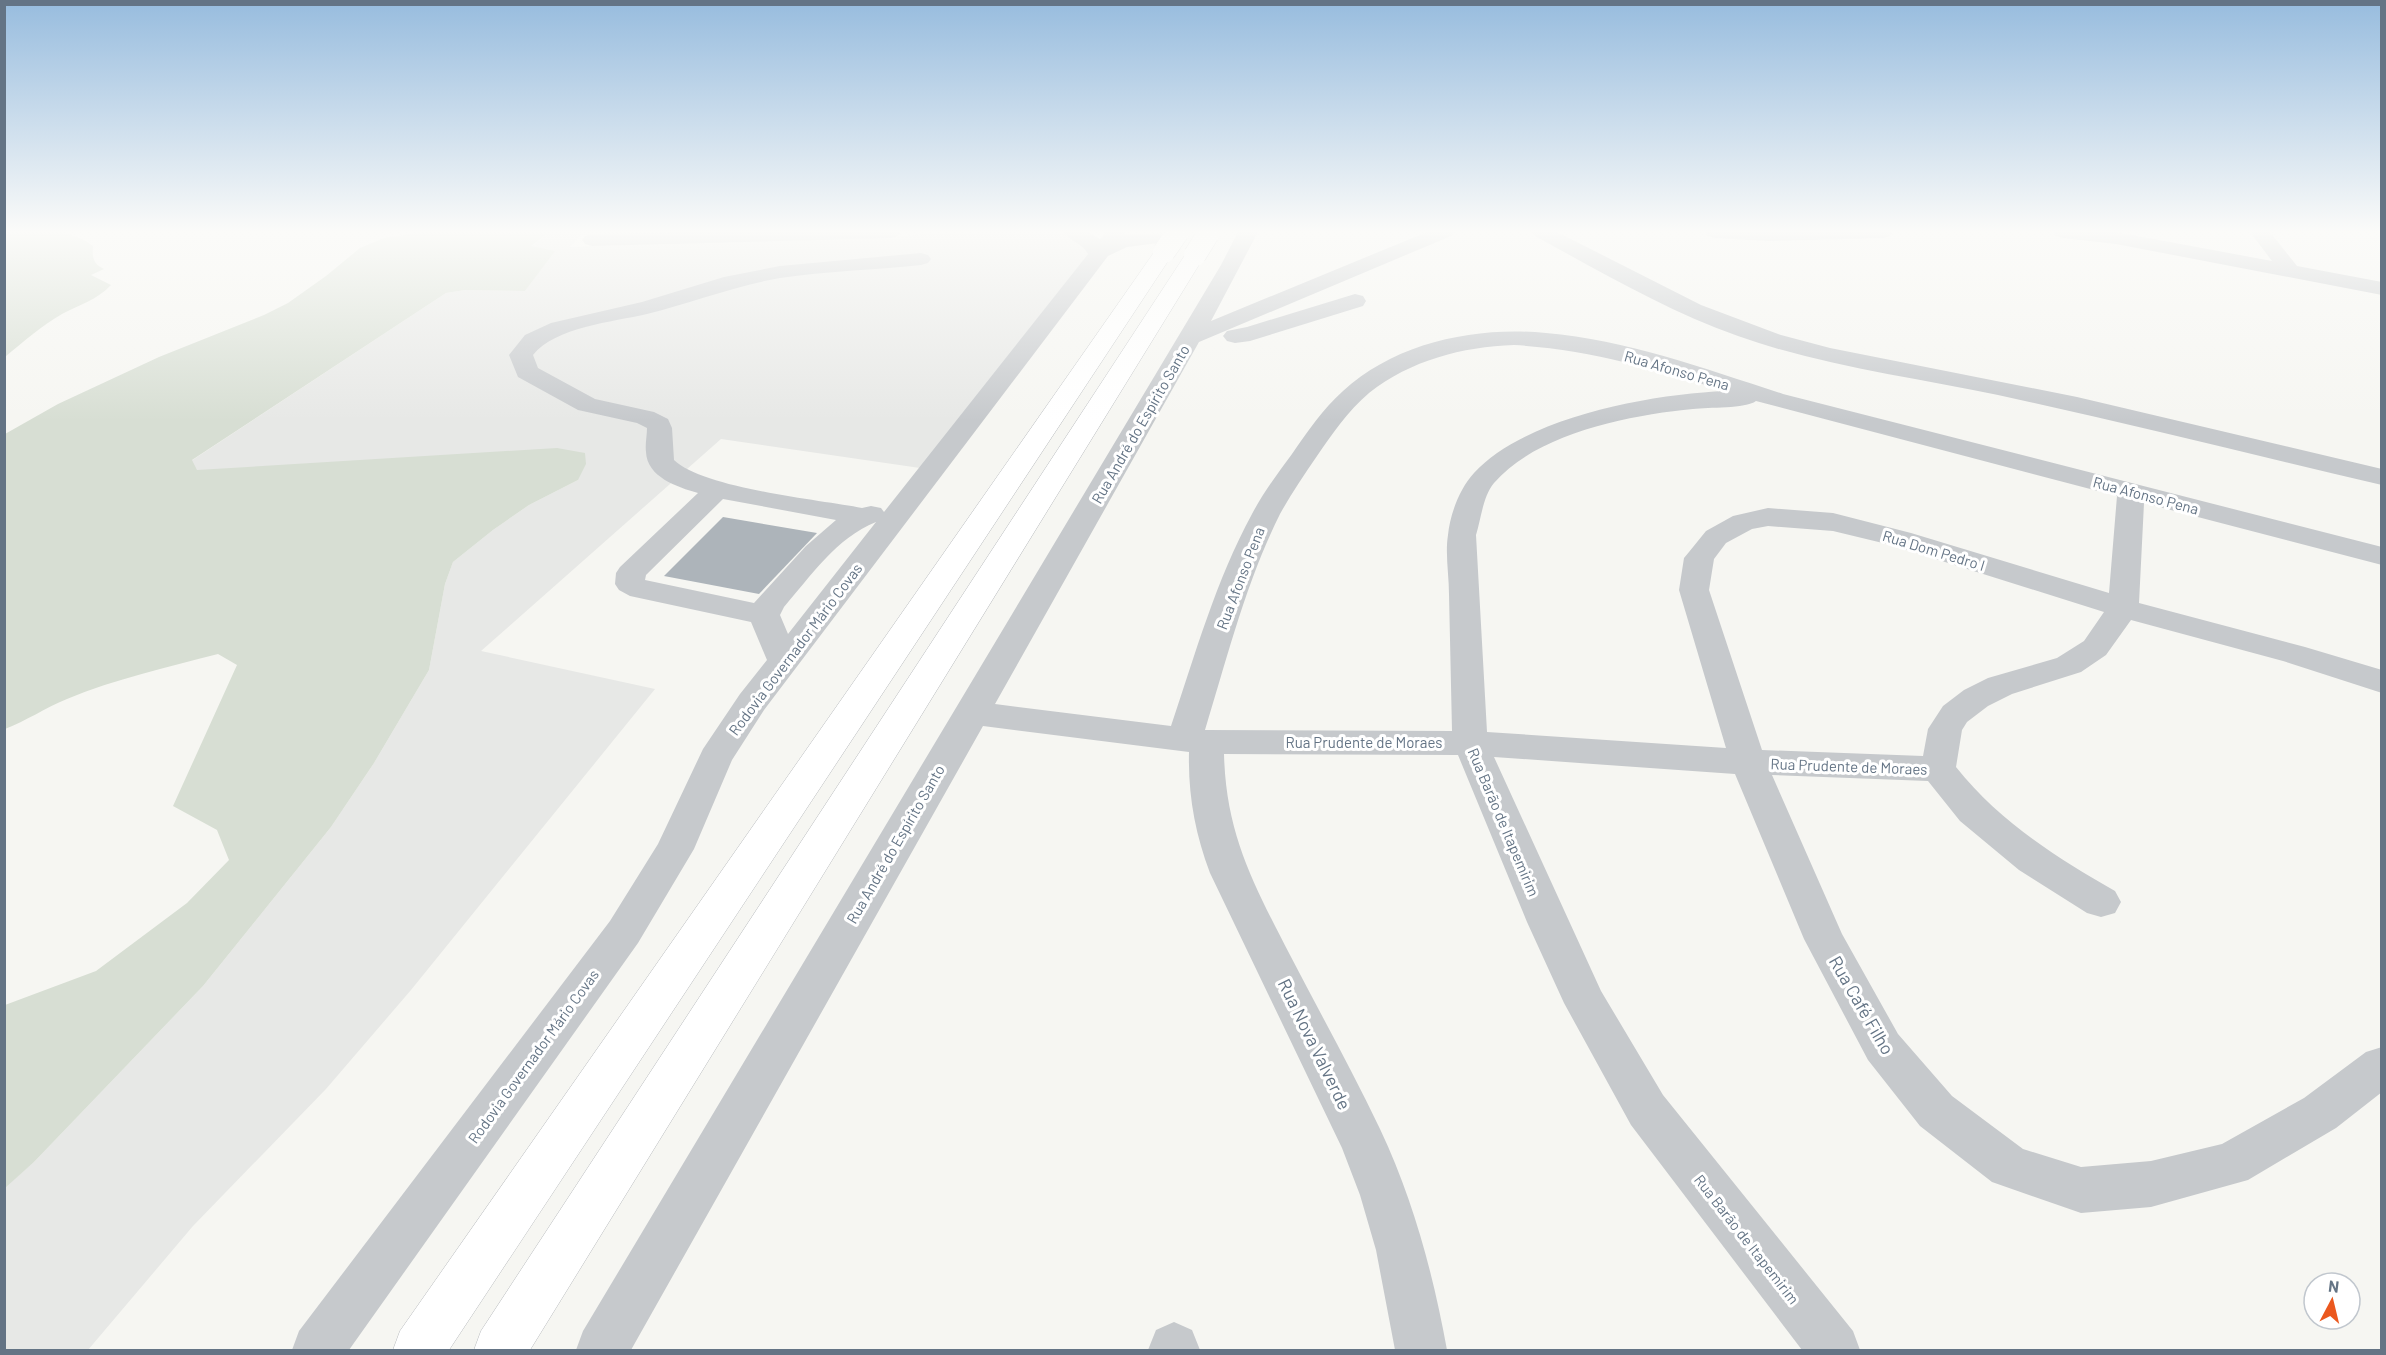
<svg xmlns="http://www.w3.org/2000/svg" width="2386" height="1355" viewBox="0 0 2386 1355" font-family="Barlow,sans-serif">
<rect width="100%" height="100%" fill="#f6f6f2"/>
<path fill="#e7e8e6" d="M550 232H704L581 235 570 247 998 232H1058L1082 240 1088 254 920 468 721 439 481 651 655 689 411 990 326 1089 193 1226 88 1350H5L4 1188 34 1162 203 986 331 827 374 763 429 670 445 584 453 562 493 530 529 505 578 480 197 471 191 461 446 293 465 290 525 291 554 251 531 247Z"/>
<path fill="#d7ded3" d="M5 232C35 232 68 226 93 246 92 257 93 264 104 269L91 275 111 285C97 300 79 305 62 314 41 326 23 342 5 357Z
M424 232H550L531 246 555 251 525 291 465 290 446 293 192 460 197 470 557 448 585 453 586 464 578 480 529 505 493 530 453 562 445 584 429 670 374 763 331 827 203 986 34 1162 5 1188V1005L96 971 187 903 229 860 217 830 173 806 237 665 218 654C168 667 115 679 67 699 45 708 26 721 5 729V434L58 404 159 357 264 315 288 303 326 276 360 248 384 238Z"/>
<path fill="#adb4ba" d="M723 517 817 533 759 594 664 576Z"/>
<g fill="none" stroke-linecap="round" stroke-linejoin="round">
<defs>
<path id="highway" d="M1164 246 1171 248 1174 252 449 1350H393L400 1331 1157 248Z
M1195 249 1202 251 1205 255 530 1350H474L481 1331 1185 255 1188 251Z"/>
</defs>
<use href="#highway" stroke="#b8bbbe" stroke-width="1"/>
<path fill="#c6c9cc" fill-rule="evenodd" d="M674 232H901L898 236 891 238 592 246 585 244 582 240 585 236 592 234Z
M1064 232H1088L1100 239 1106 232H1126L1124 235 1182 232 1184 235 1181 239 1174 241 1127 247 1108 256 764 710 732 760 694 849 638 943 349 1350H292L299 1331 610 921 658 844 703 749 740 694 767 660 751 622 630 596 619 590 615 584 616 573 620 567 698 493C677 487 647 477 646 452 645 444 647 436 647 428L637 423 578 410 518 377 509 355 525 335 551 323 642 302 724 277 780 266 921 253 928 255 931 259 928 263 921 265C874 270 826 271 780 278 734 286 691 303 647 314 613 322 555 327 533 355L538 368 595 399 654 412 668 419 672 428 674 460C702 488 820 500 862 508L871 506 881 508 884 512 1088 254C1082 243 1071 242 1064 232ZM723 499 836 520 806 546 754 603 645 580 646 575ZM876 522 788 634 780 615 784 607C811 576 836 538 876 522Z
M1238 232H1258L1211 321 1427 232H1454L1451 236 1199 342 995 704 1171 726C1195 655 1216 580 1252 514 1263 493 1278 473 1292 454 1307 432 1323 409 1343 391 1396 342 1477 326 1546 333 1627 340 1706 369 1783 394L2382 547V565L2144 503 2139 603 2305 647 2382 670V693L2283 661 2131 620 2106 655 2081 672 2012 694 1988 706 1967 722 1962 730 1956 767C1999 821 2055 857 2115 891L2121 902 2115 913 2101 917 2087 913 2019 870 1960 821 1928 781 1772 775 1842 934 1898 1034 1952 1096 2023 1149 2081 1167 2151 1161 2222 1144 2304 1098 2366 1052 2382 1047V1092L2336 1128 2248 1180 2151 1207 2081 1213 1992 1182 1920 1126 1868 1060 1804 939 1735 774 1494 757 1601 991 1663 1095 1853 1331 1860 1350H1802L1631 1125 1564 1003 1527 922 1458 755 1224 754C1226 835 1254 885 1290 955 1320 1013 1352 1070 1380 1129 1413 1199 1433 1273 1447 1350H1395L1376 1250 1360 1195 1342 1148 1210 873C1195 833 1188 795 1189 752L983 726 631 1350H576L583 1331 1221 265ZM1514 345C1587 349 1655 369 1725 391 1652 394 1525 417 1474 473 1460 488 1450 514 1448 535 1445 554 1449 575 1449 594 1450 640 1451 685 1452 731L1205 730C1227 658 1246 582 1280 514 1291 494 1304 475 1317 456 1332 434 1348 411 1369 393 1411 360 1462 347 1514 345ZM1756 401 2117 496 2109 593 1911 533 1833 513 1768 508 1733 516 1706 531 1689 552 1684 558 1679 590 1726 748 1487 732 1476 535C1481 519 1483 496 1494 483 1537 433 1630 415 1693 409 1709 407 1745 409 1756 401ZM1768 526 1833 531 1891 545 2104 612 2084 641 2057 658 1988 678 1964 690 1943 706 1928 729 1923 756 1762 750 1709 590 1714 559 1726 543 1752 529Z
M1532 232H1557L1701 305 1781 335 1830 348 2077 397 2382 469V485C2254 455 2126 423 1998 395 1911 377 1822 366 1738 336 1667 311 1601 272 1535 236Z
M1705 232H1893L1890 236 1883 238 1768 241 1715 238 1708 236Z
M2053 232H2116L2272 261 2250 232H2270L2297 266 2382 282V295L2116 244 2063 238 2056 236Z
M1355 294 1363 296 1366 301 1363 306 1250 341 1235 343 1227 341 1223 336 1227 331 1247 327Z
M1174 1322 1192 1330 1200 1350H1148L1156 1330Z"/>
<use href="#highway" fill="#fff" fill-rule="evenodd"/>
<defs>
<path id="highway-bridge" d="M1164 252 1178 232
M1195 255 1208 234"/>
</defs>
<use href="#highway-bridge" stroke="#b8bbbe" stroke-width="23" stroke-linecap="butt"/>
<use href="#highway-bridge" stroke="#fff" stroke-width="22"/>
</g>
<linearGradient id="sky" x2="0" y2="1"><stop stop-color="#97bcde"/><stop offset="0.55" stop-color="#fbfbf9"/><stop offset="1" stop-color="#fbfbf9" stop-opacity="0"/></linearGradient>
<rect width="2386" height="421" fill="url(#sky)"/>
<g text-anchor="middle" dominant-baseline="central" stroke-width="6" stroke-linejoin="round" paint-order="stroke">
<g font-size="15" fill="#647485" stroke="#fff">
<text transform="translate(1677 370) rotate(16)">Rua Afonso Pena</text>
<text transform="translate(1140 424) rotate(-60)">Rua André do Espírito Santo</text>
<text transform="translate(2146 495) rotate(15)">Rua Afonso Pena</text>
<text transform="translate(1934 550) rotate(17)">Rua Dom Pedro I</text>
<text transform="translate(1240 578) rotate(-69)">Rua Afonso Pena</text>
<text transform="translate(795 649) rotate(-53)">Rodovia Governador Mário Covas</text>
<text x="1364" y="742">Rua Prudente de Moraes</text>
<text transform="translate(1849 766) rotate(2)">Rua Prudente de Moraes</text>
<text transform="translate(1504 822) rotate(67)">Rua Barão de Itapemirim</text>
<text transform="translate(895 844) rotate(-60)">Rua André do Espírito Santo</text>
<text transform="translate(533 1056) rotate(-54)">Rodovia Governador Mário Covas</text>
<text transform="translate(1747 1239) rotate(52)">Rua Barão de Itapemirim</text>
</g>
<g font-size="18" fill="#647485" stroke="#fff">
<text transform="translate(1862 1005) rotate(60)">Rua Café Filho</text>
<text transform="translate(1315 1044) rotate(64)">Rua Nova Valverde</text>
</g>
</g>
<rect width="2386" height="1355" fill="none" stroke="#647485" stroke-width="12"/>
<g transform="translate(2332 1301) rotate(7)"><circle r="28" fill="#ffffff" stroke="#c1c7ce" stroke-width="1.5"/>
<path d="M0-4.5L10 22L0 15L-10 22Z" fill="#eb581e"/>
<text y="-9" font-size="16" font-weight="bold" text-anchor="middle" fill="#647485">N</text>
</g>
</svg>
